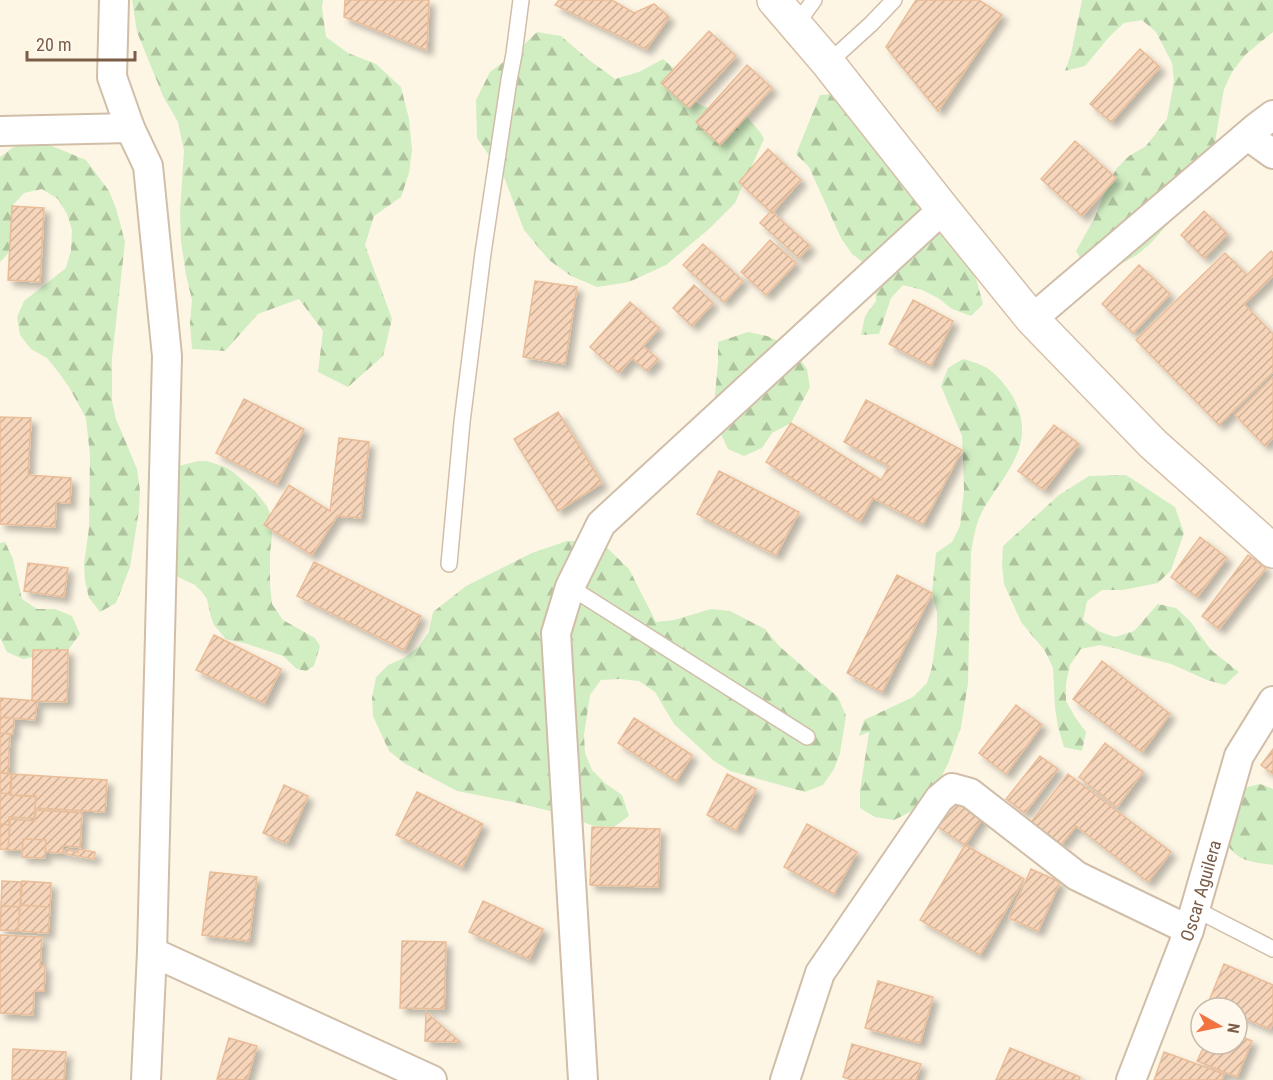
<svg xmlns="http://www.w3.org/2000/svg" width="1273" height="1080" viewBox="0 0 1273 1080" font-family="'Roboto Condensed',sans-serif">
<defs>
<pattern id="forest-firs" width="22" height="20" patternUnits="userSpaceOnUse" patternTransform="scale(1.5)"><rect width="22" height="20" fill="#d1edc2"/><path d="M5 1l3.5 6h-7zM16 11l3.5 6h-7z" fill="#afc39f"/></pattern>
<pattern id="building-hatch" width="6" height="6" patternUnits="userSpaceOnUse" patternTransform="scale(1.5)"><rect width="6" height="6" fill="#f6d5ba"/><path d="M-1 1l2-2M0 6l6-6M5 7l2-2" fill="none" stroke="#ccb099"/></pattern>
<filter id="shadow"><feDropShadow dx="5.5" dy="5.5" stdDeviation="3" flood-color="#0004"/></filter>
</defs>
<rect width="100%" height="100%" fill="#fef6e5"/>
<path fill="url(#forest-firs)" d="M132 0H323L322 7 326 37 348 53 376 64 401 87 409 119 412 150 409 173 401 197 374 216 365 245 392 319 383 356 348 387 318 372 323 331 299 299 258 314 225 351 192 349 190 323 192 300 186 275 181 241 180 213 184 151 178 122 163 96 137 32Z
M1082 0H1273V32L1245 55 1232 72 1224 89 1214 148 1201 184 1176 215 1151 243 1137 255 1121 264 1103 268 1085 266 1076 251 1094 219 1108 184 1117 168 1129 156 1146 146 1167 119 1174 81 1172 63 1156 32 1142 20 1124 23 1110 36 1085 66 1065 71 1071 54Z
M537 32 561 36 589 60 615 79 639 72 663 59 677 71C678 86 678 85 688 96 702 111 722 110 742 111L760 132 764 139 735 203 709 229 666 265 629 282 597 287 571 276 549 260 524 230 504 177 477 138 476 100 490 72 514 54Z
M839 94 969 263 977 282 983 304 971 316 952 309 938 298 922 290 903 285 891 298 879 334 861 335 865 316 876 301 875 282 865 264 852 254 841 238 809 167 796 154 820 95Z
M32 143 52 146 86 160 109 191 116 208 125 242 112 358V401L116 419 137 469 140 491 139 510 130 567 116 603 100 612 89 598 85 581 84 564 89 528 90 455 86 418 69 387 59 373 47 358 31 349 20 335 17 317 24 301 66 268 71 250 72 230 67 214 58 199 42 189 24 193 12 206C14 210 16 216 16 221 18 235 11 253 0 262V157L15 146Z
M748 332 767 336 783 343 797 355 807 369 810 387 791 423 772 433 762 448 744 456 728 449 713 417 718 362V342Z
M963 359C969 361 975 362 981 365 994 370 1006 385 1013 397 1034 436 1015 462 993 494 989 501 984 507 981 514 975 526 973 541 971 554L968 683 961 727 948 764 938 783 926 798 910 812 894 820 875 817 860 808V791L869 732 859 736 864 720 913 697 927 683 932 667 937 631V612L932 593 936 553 952 542 960 526 964 490 962 436 941 386 948 368Z
M198 461H207L225 467 233 472 255 491 267 506 271 516 272 534 270 554V585L272 604 283 620 315 638 320 646 314 666 306 671 297 669 283 656 247 644 226 639 214 625 211 617 207 599 202 592 195 585 178 577 159 557 172 472 179 466Z
M1126 475 1175 507 1184 533 1171 570 1158 583 1123 590H1102L1087 601 1083 620 1098 631 1115 637 1134 631 1158 604 1176 608 1190 621 1211 650 1239 672 1225 685 1207 680 1171 664 1136 655 1118 649 1100 645 1081 649 1070 665 1066 684V701L1075 717 1086 732 1082 751 1064 747 1058 727 1055 708 1053 668 1045 651 1021 622 1004 584 1002 565 1003 546 1059 495 1089 476Z
M567 541H584L602 543 629 569 656 622 674 620 711 609 730 611 765 629 779 646 838 697 846 716 840 753 834 769 823 785 805 792 730 771 714 761 674 724 655 692 639 681 620 679 601 680 590 695 584 735 585 753 592 770 606 784 622 795 629 816 614 827 594 826 558 813 518 803 457 791 404 763 389 751 373 716 372 698 376 677 388 665 404 658 419 646 429 632 433 612 466 586 532 553Z
M5 542 13 559 22 599 37 609H55L72 616 80 634 68 650 60 651 23 659 7 652 0 638V543Z
M1260 784 1273 789V865C1251 862 1239 862 1226 843L1243 789 1251 786Z"/>
<path fill="url(#building-hatch)" stroke="#eabd99" stroke-width="1.5" filter="url(#shadow)" d="M345 0H429L427 50 344 17Z
M559 0H612L634 13 654 4 669 17 646 49 555 5Z
M916 0H979L1002 15 938 111 886 47Z
M709 31 736 56 689 108 661 83Z
M1140 49 1160 67 1111 122 1090 104Z
M747 65 772 88 720 145 696 122Z
M1075 141 1116 178 1082 216 1041 179Z
M768 149 801 180 772 213 739 182Z
M12 206 44 208 40 282 8 280Z
M771 211 810 246 799 258 760 223Z
M1204 211 1227 234 1204 258 1181 235Z
M770 240 796 263 766 295 741 272Z
M703 244 743 281 724 302 683 265Z
M1271 251 1273 253V276L1244 304 1273 334V372L1219 425 1136 340 1225 253 1247 275Z
M1139 265 1170 294 1133 333 1102 304Z
M535 281 577 287 565 364 523 357Z
M694 285 713 303 692 326 673 308Z
M913 300 953 321 931 366 889 344Z
M630 302 659 328 643 346 658 359 647 371 632 358 619 373 590 347Z
M1273 377V438L1265 446 1235 415Z
M244 399 304 429 277 484 216 453Z
M866 400 962 450 923 524 873 498 860 521 766 462 791 423 881 480 889 466 844 442Z
M558 412 602 483 558 511 514 439Z
M0 417 31 418 28 475 71 478 70 503 56 502 55 527 0 524Z
M1054 425 1079 444 1044 490 1018 471Z
M339 438 369 442 361 518 337 516 312 555 264 525 289 485 330 511Z
M719 471 799 512 776 555 697 514Z
M1200 537 1227 558 1197 597 1171 577Z
M1248 555 1266 568 1219 629 1202 616Z
M314 562 421 616 404 650 297 596Z
M28 563 68 568 64 597 24 591Z
M897 575 932 593 882 692 847 673Z
M214 635 281 669 264 703 196 670Z
M33 650H68L67 702 32 701Z
M1102 661 1170 714 1142 752 1073 699Z
M0 698 37 701 35 720 0 717Z
M1016 705 1042 725 1006 774 979 753Z
M0 717 14 718 13 734 0 733Z
M634 718 692 755 676 781 618 743Z
M0 733 10 734 8 773H0Z
M1105 743 1143 772 1117 807 1079 777Z
M1273 749V774L1261 765Z
M1040 756 1058 769 1025 813 1006 799Z
M0 773 11 774 10 794 0 793Z
M12 774 107 780 105 812 35 808 36 796 11 795Z
M727 774 756 789 736 830 707 815Z
M1068 774 1171 852 1148 882 1076 826 1061 845 1031 822Z
M284 785 308 796 287 843 263 833Z
M417 792 483 824 462 867 396 835Z
M0 793 10 794V795L36 797 34 818 9 817V825L0 824Z
M956 793 986 813 965 845 935 825Z
M36 810 82 813 80 847 63 846V853L45 852 46 840 23 839 22 850H8L10 819 35 821Z
M0 824 10 825 8 850 0 849Z
M807 824 857 852 834 894 784 867Z
M592 827 660 829 658 887 590 885Z
M23 839 46 840 45 858 22 857Z
M965 845 1024 879 980 955 920 920Z
M66 849 78 852 79 849 95 852 94 859 65 854Z
M1031 869 1060 882 1038 931 1009 918Z
M210 872 257 877 249 941 202 935Z
M2 881 21 882 20 907 1 906Z
M22 881 51 883 50 907 21 905Z
M483 901 543 929 529 959 469 932Z
M20 905 50 907 48 933 18 931Z
M1 906 20 907 18 931 0 930Z
M0 935 42 937 40 966H45L44 991H34L33 1015 0 1013Z
M402 941 446 942 444 1009 400 1008Z
M1224 964 1273 985V1022L1270 1029 1237 1015V1008H1219L1208 1003Z
M878 981 933 997 920 1043 865 1028Z
M426 1012 460 1042 425 1041Z
M1237 1035 1252 1041 1237 1077 1197 1061 1205 1044H1237Z
M229 1038 257 1046 247 1080 217 1079Z
M852 1044 921 1064 916 1080H852L843 1077Z
M1010 1048 1080 1077 1079 1080H996Z
M13 1049 66 1052 64 1080H12Z
M1164 1052 1224 1074 1222 1080H1154Z"/>
<g fill="none" stroke-linecap="round" stroke-linejoin="round">
<defs>
<path id="service" d="M796 25 814 0
M828 63 871 24 894 0
M449 564 462 422 483 253 509 80 514 54 521 0
M570 587 807 737
M1195 909 1273 949"/>
<g id="minor">
<path d="M114 0 112 77 130 128 148 166 167 356 152 952 146 1080"/>
<path d="M0 131 130 128"/>
<path d="M1248 136 1273 154"/>
<path d="M1032 319 1257 127 1273 115"/>
<path d="M152 952 432 1080"/>
<path d="M583 1080 556 633 570 587 601 524 943 209"/>
<path d="M785 1080 820 973 939 799 952 788 970 793 1077 876 1189 930"/>
<path id="s1" d="M1131 1080 1189 930 1239 756 1273 701"/>
</g>
<path id="secondary" d="M774 0 828 63 943 209 1032 319 1153 444 1273 551"/>
</defs>
<use href="#service" stroke="#d1bea9" stroke-width="18"/>
<use href="#minor" stroke="#d1bea9" stroke-width="32"/>
<use href="#secondary" stroke="#d7c0a9" stroke-width="36"/>
<use href="#service" stroke="#fff" stroke-width="15"/>
<use href="#minor" stroke="#fff" stroke-width="28"/>
<use href="#secondary" stroke="#fff" stroke-width="33"/>
</g>
<g text-anchor="middle" dominant-baseline="central" stroke-width="6" stroke-linejoin="round" paint-order="stroke">
<g font-size="18" fill="#7a5c47" stroke="#fff9ed">
<text stroke="none"><textPath href="#s1" startOffset="202">Oscar Aguilera</textPath></text>
</g>
</g>
<g transform="translate(1219 1026) rotate(99)"><circle r="28" fill="#fff9ed" stroke="#cabaab" stroke-width="1.5"/>
<path d="M0-4.5L10 22L0 15L-10 22Z" fill="#f27240"/>
<text y="-9" font-size="16" font-weight="bold" text-anchor="middle" fill="#7a5c47">N</text>
</g>
<path d="M27 51v9h108v-9" fill="none" stroke="#7a5c47" stroke-width="3"/>
<text x="36" y="51" font-size="18" fill="#7a5c47" stroke="#fff9ed" stroke-width="4.5" paint-order="stroke">20 m</text>
</svg>
